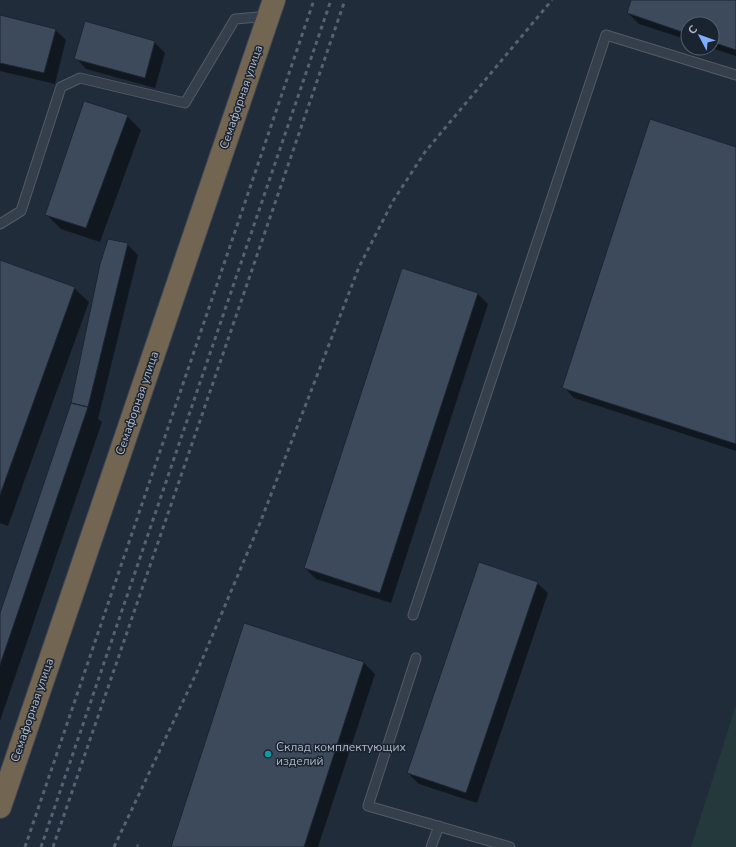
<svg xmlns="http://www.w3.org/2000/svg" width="736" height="847" viewBox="0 0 736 847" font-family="'Nunito Sans',sans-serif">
<rect width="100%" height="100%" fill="#212c3b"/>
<path fill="#23393c" d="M736 705V847H691Z"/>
<path fill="#0007" d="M632 0H736V56L711 48 712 24H688V40L639 24 628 13Z
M0 16 55 30 66 40 55 84 0 71Z
M154 42 165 53 155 88 86 69 76 58Z
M127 116 141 130 100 242 61 229 47 215Z
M736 148V451L574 398 564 387Z
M127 244 138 255 98 419 102 422 0 721V616Z
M0 261 74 288 89 302 8 526 0 523Z
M478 294 488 304 391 603 316 579 305 568Z
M537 583 548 593 477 803 419 784 408 773Z
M364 663 375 674 318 847H173Z"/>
<path fill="#3d4a5b" stroke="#1c2532" d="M631 0H736V50L712 42V24H688V34L627 13Z
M0 15 56 29 44 73 0 63Z
M85 21 155 41 145 78 74 59Z
M84 101 128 115 86 228 45 215Z
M650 119 736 147V444L562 388Z
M108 239 128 243 88 407 71 403 100 264Z
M0 260 75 287 0 495Z
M402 268 478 293 380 593 304 568Z
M71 403 88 407 0 665V613Z
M479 562 538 582 466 793 407 773Z
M244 623 364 662 304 847H171Z"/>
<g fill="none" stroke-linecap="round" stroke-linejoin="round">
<defs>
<path id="lane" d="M0 224 21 211 61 87 80 78 185 103 235 19 269 16
M413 615 606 35 736 75
M416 658 368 806 510 847
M431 847 439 826"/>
<path id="highway" d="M0 807 274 0"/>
</defs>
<use href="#lane" stroke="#535b69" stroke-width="11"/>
<use href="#highway" stroke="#404856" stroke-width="24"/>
<path stroke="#415659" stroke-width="2.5" stroke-dasharray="3 3" stroke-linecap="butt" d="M137 847 139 842"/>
<use href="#lane" stroke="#353e4b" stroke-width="9"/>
<use href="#highway" stroke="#726551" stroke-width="22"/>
<path stroke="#566273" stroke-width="3" stroke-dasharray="4 4" stroke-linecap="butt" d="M25 847 314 0
M41 847 331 0
M53 847 345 0
M114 847 196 674 260 523 359 267 393 201 425 152 552 0"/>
</g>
<circle fill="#0f9aa8" stroke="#1a2330" stroke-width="1.5" cx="268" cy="754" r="4"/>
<g text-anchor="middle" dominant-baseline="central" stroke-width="3" stroke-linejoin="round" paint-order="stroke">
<g font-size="12" fill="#b0b8c7" stroke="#1a2330">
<text transform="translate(241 97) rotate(-71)">Семафорная улица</text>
<text transform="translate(137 403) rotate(-71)">Семафорная улица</text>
<text transform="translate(32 710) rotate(-71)">Семафорная улица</text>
</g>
<g font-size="12" fill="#b0b8c7" stroke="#1a2330" text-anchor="start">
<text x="276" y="747">Склад комплектующих<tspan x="276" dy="14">изделий</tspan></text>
</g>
</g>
<g transform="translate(700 36) rotate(311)"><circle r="19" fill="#1a2330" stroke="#565f6c"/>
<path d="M0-3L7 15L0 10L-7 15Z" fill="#80aefc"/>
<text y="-6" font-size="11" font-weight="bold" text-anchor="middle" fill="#b0b8c7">С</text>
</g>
</svg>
